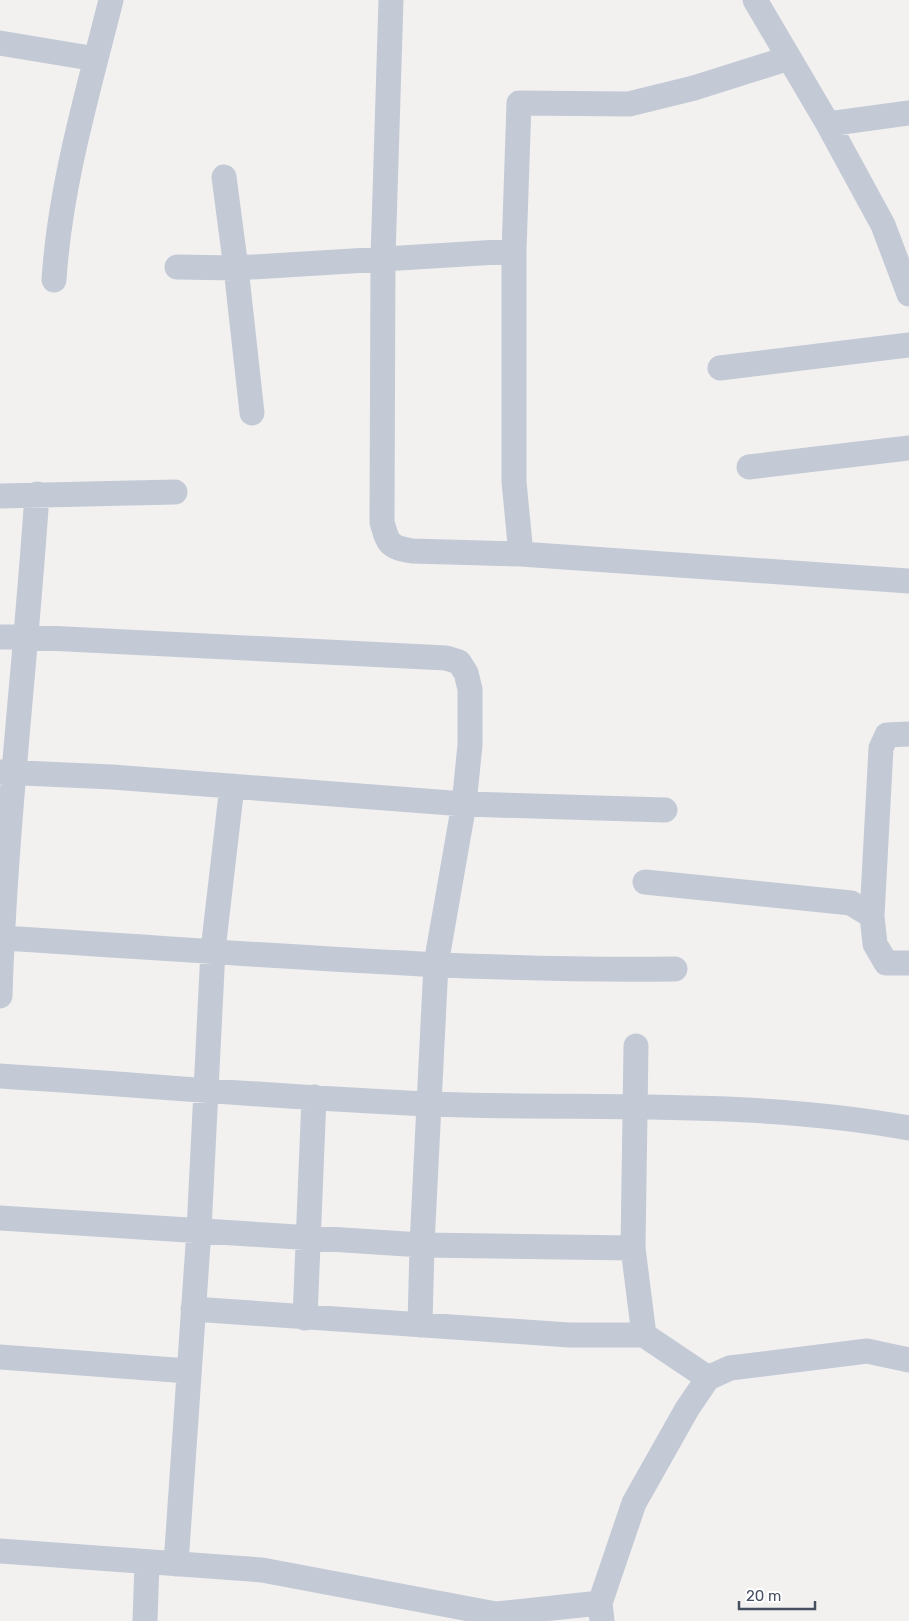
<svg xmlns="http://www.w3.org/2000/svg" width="909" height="1621" viewBox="0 0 909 1621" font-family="Rubik,sans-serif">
<rect width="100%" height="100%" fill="#f3f1f0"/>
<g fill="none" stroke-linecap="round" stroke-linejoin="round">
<path stroke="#c3cad6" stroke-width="25" d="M391 0 383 258 382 522C388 544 389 547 412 551L521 554
M755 0 828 124 883 225 909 294
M0 43 96 59
M828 124 909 113
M224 177 236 268 252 413
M514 251V482L521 554 909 581
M177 267 236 268 514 251 519 103 629 104 694 88 789 58
M54 280C60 185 88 92 111 0
M720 368 909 345
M749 467 909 448
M0 496 175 492
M0 637H27L446 658 459 662 466 673 470 689V745L464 804 436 964 422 1245 420 1325
M0 772 112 777 464 804 665 810
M645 882 851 903 872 916 875 944 886 963H909
M872 916 881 748 887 735 909 734
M0 938C224 951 450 972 675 969
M0 996C5 828 26 662 37 494
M636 1046 633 1248 644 1335
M0 1076C143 1085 286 1098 429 1104 589 1110 752 1099 909 1128
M0 1218 422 1245 633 1248
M193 1309 569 1335H644L708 1378
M305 1318 314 1097
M0 1357 188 1371
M0 1551 262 1570 496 1614 600 1603
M176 1564 199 1230 213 950 232 786
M145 1621 147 1562
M602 1621 600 1603 634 1503 687 1409 708 1378 730 1368 867 1351 909 1360"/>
</g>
<path d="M739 1601v8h76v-8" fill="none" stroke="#465060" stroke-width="2.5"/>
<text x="746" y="1601" font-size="15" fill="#465060" stroke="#ffffff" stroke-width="4" paint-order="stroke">20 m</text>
</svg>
